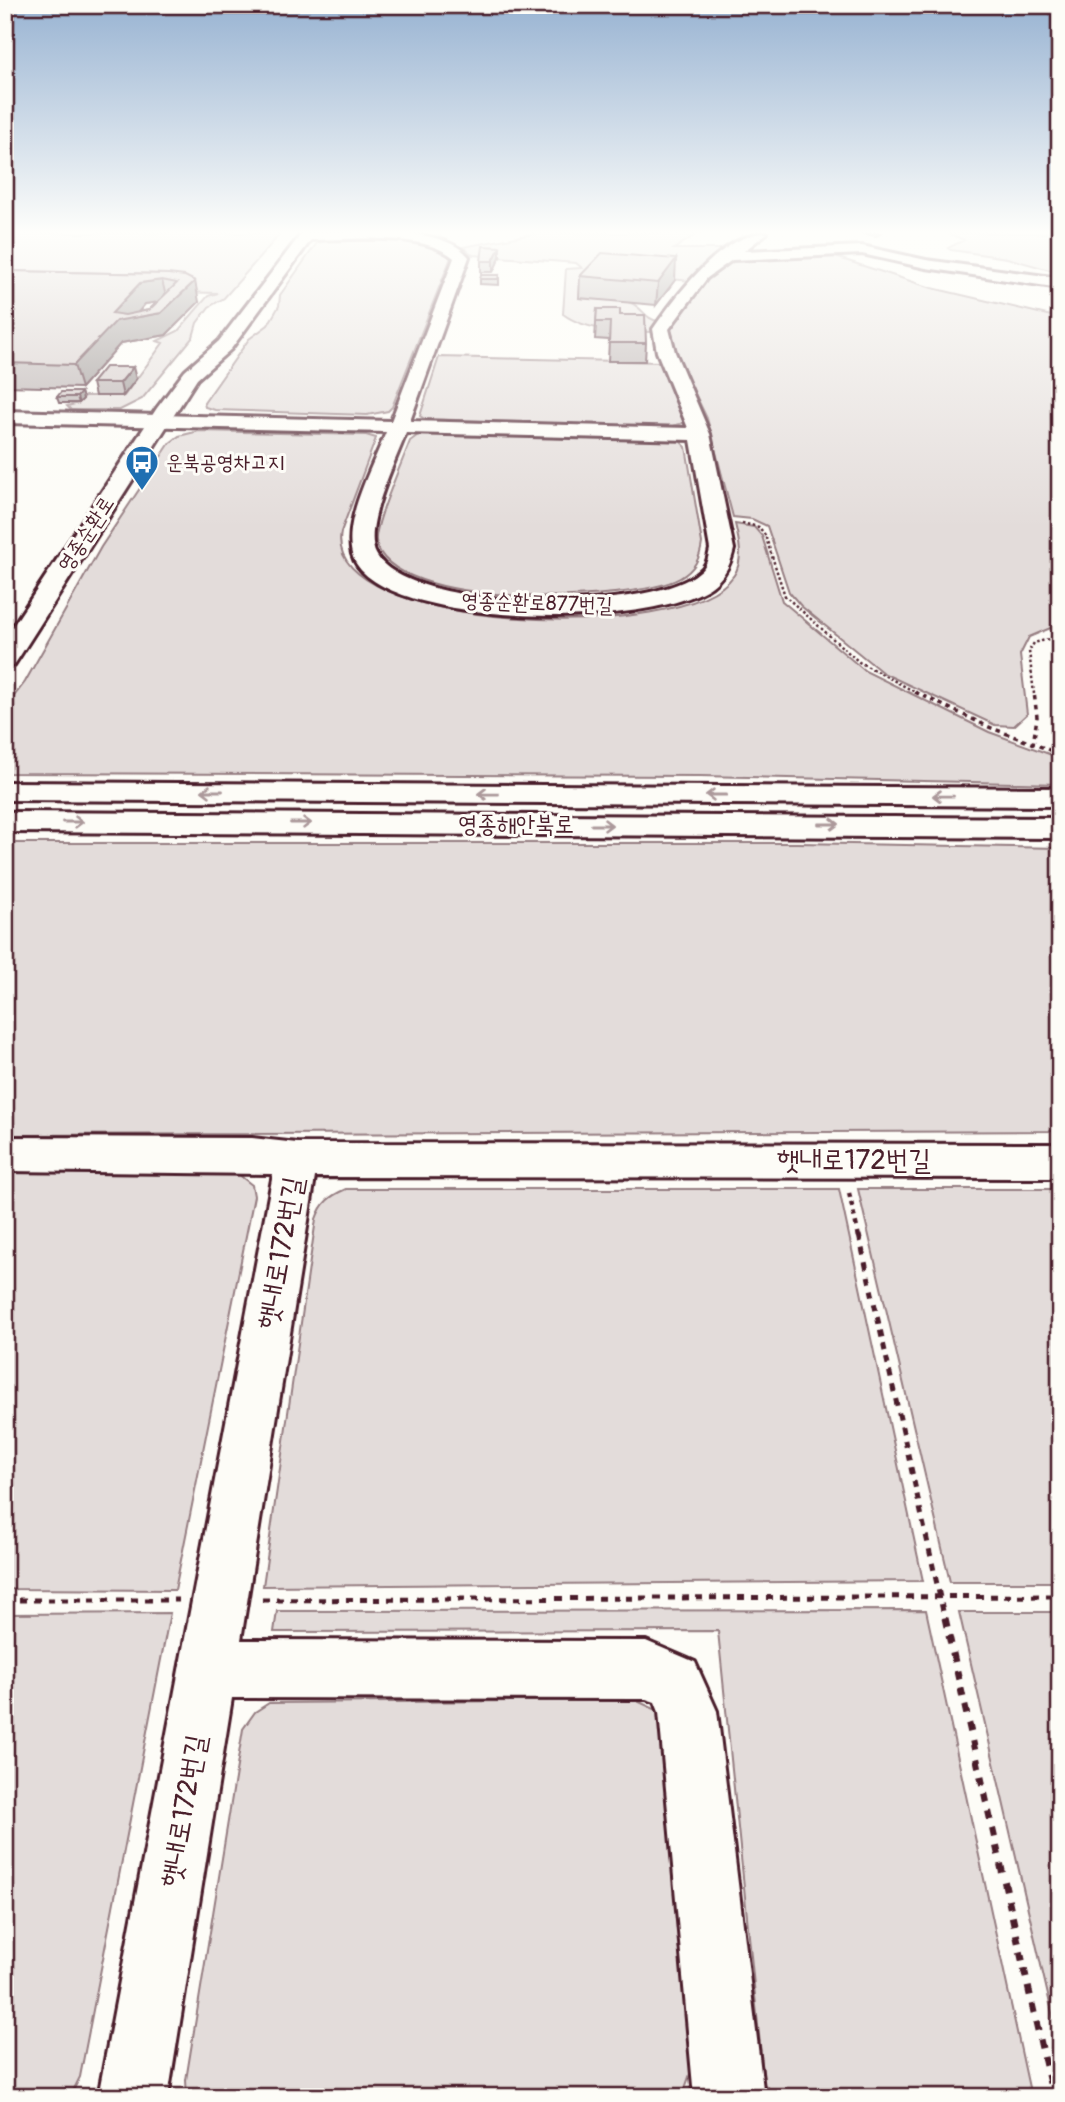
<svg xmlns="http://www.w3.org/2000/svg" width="1065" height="2102" viewBox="0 0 1065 2102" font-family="Pangolin,'Poor Story',sans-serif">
<rect width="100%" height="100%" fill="#fdfcf7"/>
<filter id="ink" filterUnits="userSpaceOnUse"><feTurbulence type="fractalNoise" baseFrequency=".0143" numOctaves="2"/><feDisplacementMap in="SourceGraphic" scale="14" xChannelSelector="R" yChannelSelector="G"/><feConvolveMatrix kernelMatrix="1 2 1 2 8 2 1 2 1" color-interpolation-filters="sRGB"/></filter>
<g filter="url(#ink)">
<path fill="#e3dcda" stroke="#967e82" stroke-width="2" d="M5 233H281L224 298 209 307 197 323 193 337 142 399 120 410H71L67 406 79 403 85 396H124L163 343 157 341 178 331 208 296 218 293 5 288Z
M538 233H698L674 249H731L692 281 601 273 580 298C596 299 617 298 631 303 643 308 645 319 658 321L655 332C627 332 587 332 563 314L566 269 582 268 576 263 473 255 463 247Z
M948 233H1060V273L1007 258 951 250 948 248 964 240Z
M332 240C364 240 427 234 451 257L392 407 388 411 367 415 215 410 205 407 204 403 249 339 268 325 279 306 280 295 317 243Z
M823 253 932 288 1060 318V624L1029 637 1020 655 1027 714 1014 726 995 725 883 673 801 606 789 592 767 526 752 519 733 517 707 418 680 363 671 330 675 318 705 276 729 258Z
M439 357 662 362 687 422 669 427 425 419 420 416Z
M199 431 366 435 376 438 341 532C321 631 686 647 734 575 744 560 739 540 735 524L754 527 762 536 782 601 865 671 989 732 1060 758V784L699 776 5 773V708L25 682 101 547 170 443 179 436Z
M433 433 680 441 686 447 702 543C700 559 694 570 680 578 633 604 388 611 376 541 374 525 403 460 410 441L418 435Z
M5 843H798L1060 848V1131L5 1135Z
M234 1171 252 1185 254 1196 175 1590 5 1589V1172Z
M346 1189H839L923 1581 263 1586 316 1219C322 1202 330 1196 346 1189Z
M858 1189H1060V1582H950Z
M926 1610 1031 2097H777L764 2084 718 1631 274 1632 277 1611Z
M959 1612H1060V2047Z
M170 1613 80 2077 70 2097H5V1614Z
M635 1700 659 1711 665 1723 691 2071 682 2097H187L186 2080 243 1729 255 1712 269 1703Z"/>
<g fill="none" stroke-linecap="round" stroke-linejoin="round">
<defs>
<path id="minor" d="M302 233C345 233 440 222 469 257L410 421 688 428 657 352 653 329C677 295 722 233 767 233L744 251 862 246 926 260 1060 278V288L926 268 862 254 732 260 707 278 669 329 675 352 710 434 734 549C731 562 727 572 717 582 667 632 372 630 352 554 343 519 373 466 386 432L5 423V411L391 421 454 258C422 231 348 240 307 240L302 239ZM406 433 691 440 710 549C708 558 707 566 699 572 653 614 407 613 376 554 362 528 396 460 406 433Z
M5 1137 252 1138 297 1143 1060 1144V1178L315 1177 241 1640 646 1641 695 1662 717 1711 764 2097H694L659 1712 655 1702 646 1699 232 1698 168 2097H98L273 1174 5 1171Z"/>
<path id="major" d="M302 233H316L231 349 197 379 18 659 14 665 5 667V638L157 408 185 371 219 341Z"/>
<path id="highway" d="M5 782 1060 788V806L5 800Z
M5 812 1060 818V838L5 832Z"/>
</defs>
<use href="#minor" stroke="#4a1f2b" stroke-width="6"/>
<use href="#major" stroke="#4a1f2b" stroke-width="6"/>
<use href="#highway" stroke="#4a1f2b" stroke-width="6"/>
<path stroke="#4a1f2b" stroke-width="2.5" stroke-dasharray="2.5 2.5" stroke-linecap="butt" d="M742 523 759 527 765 535 785 596 859 662 919 694
M1034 694 1029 651 1034 643 1060 636"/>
<path stroke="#4a1f2b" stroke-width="3.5" stroke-dasharray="4.5 4.5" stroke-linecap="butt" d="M915 692 989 727 1060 754
M1033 745 1037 717 1034 692"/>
<path stroke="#4a1f2b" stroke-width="4.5" stroke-dasharray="5 5" stroke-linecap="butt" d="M849 1193 859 1237"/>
<path stroke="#4a1f2b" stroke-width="5" stroke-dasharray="7 7" stroke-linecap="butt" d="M859 1235 945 1620
M5 1600H179
M262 1600 1060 1596"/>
<path stroke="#4a1f2b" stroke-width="7" stroke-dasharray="9 9" stroke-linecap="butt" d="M945 1618 1053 2097"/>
<use href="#minor" fill="#fdfcf7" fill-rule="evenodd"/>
<use href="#major" fill="#fdfcf7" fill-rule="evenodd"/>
<use href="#highway" fill="#fdfcf7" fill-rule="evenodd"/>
</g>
<path fill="#b3a9a9" stroke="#4a1f2b" stroke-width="2" fill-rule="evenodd" d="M859 233H882L876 236Z
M500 247V257L493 272H481V261Z
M5 271 168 274 199 302 166 335 121 343 81 388 5 386ZM157 302 149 310 138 312 145 304Z
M499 275V285L480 284V279Z
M580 276 675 280 656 305 579 298Z
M597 309 620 315 646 343 645 361H608L609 340 595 339Z
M136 379 123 396H95L92 383Z
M81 392 83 399 79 403H59L57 397Z"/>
<path fill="#928a89" stroke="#4a1f2b" stroke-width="2" d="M500 247V257L493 272V261Z
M676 259 675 280 656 305 658 283Z
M162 280 167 301 145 304 133 318 161 313 195 281 199 302 166 335 121 343 81 388 74 365 112 313 140 283Z
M133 367 136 379 123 396 120 383Z
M81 392 83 399 79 403 77 397Z"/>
<path fill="#d0c5c4" stroke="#4a1f2b" stroke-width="2" fill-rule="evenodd" d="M483 246 500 247 493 261H481Z
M602 253 676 259 658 283 580 276Z
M5 271 168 274 185 276 195 281 161 313 116 321 74 365 5 363ZM162 280 177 283 149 310 125 315 112 313 140 283Z
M481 275H499L498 279H480Z
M597 309H620V315H645L646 343H609L610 322H596Z
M105 367H133L120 383H92Z
M61 392H81L77 397H57Z"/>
<defs><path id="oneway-shaft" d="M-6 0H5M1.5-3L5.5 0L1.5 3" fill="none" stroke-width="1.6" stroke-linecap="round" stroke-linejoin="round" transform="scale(1.75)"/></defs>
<g stroke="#ac999b">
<use href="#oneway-shaft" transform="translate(212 791) rotate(-180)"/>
<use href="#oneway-shaft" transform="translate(488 794) rotate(-179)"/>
<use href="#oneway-shaft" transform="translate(716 795) rotate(-180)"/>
<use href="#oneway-shaft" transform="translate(943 796) rotate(-179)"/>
<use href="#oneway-shaft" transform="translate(73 822)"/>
<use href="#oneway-shaft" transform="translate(301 823)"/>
<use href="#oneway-shaft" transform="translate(829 824)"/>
<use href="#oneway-shaft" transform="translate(602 825)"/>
</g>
</g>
<linearGradient id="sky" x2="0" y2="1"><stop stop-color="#98b3d2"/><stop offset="0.44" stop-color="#fefefb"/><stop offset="1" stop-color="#fefefb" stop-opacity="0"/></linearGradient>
<rect width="1065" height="528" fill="url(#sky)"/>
<defs>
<symbol id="bus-pin" viewBox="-11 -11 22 30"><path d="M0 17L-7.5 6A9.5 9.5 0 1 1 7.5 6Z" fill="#1f6fb2" stroke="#fdfcf7"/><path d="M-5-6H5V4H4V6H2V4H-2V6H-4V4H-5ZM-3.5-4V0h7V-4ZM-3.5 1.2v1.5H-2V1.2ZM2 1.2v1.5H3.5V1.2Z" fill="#fff"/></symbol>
</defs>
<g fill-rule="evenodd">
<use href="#bus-pin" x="123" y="443" width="38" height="52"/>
</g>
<g text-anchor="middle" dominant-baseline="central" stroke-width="6" stroke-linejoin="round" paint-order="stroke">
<g font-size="21" fill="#4a1f2b" stroke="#fdfcf7" text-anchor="start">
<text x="166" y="462">운북공영차고지</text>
</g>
<g font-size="21" fill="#4a1f2b" stroke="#fdfcf7">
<text transform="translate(86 534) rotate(-57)">영종순환로</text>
<text transform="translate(537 603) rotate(2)">영종순환로877번길</text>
</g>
<g font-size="24" fill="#4a1f2b" stroke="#fdfcf7">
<text x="516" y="824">영종해안북로</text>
</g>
<g font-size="28" fill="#4a1f2b" stroke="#fdfcf7">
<text x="854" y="1160">햇내로172번길</text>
<text transform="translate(281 1253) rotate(-80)">햇내로172번길</text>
<text transform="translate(184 1811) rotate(-80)">햇내로172번길</text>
</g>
</g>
<rect width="1065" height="2102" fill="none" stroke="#fdfcf7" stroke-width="28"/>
<rect x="14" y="14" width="1037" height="2074" fill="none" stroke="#4a1f2b" stroke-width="2.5" filter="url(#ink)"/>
</svg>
